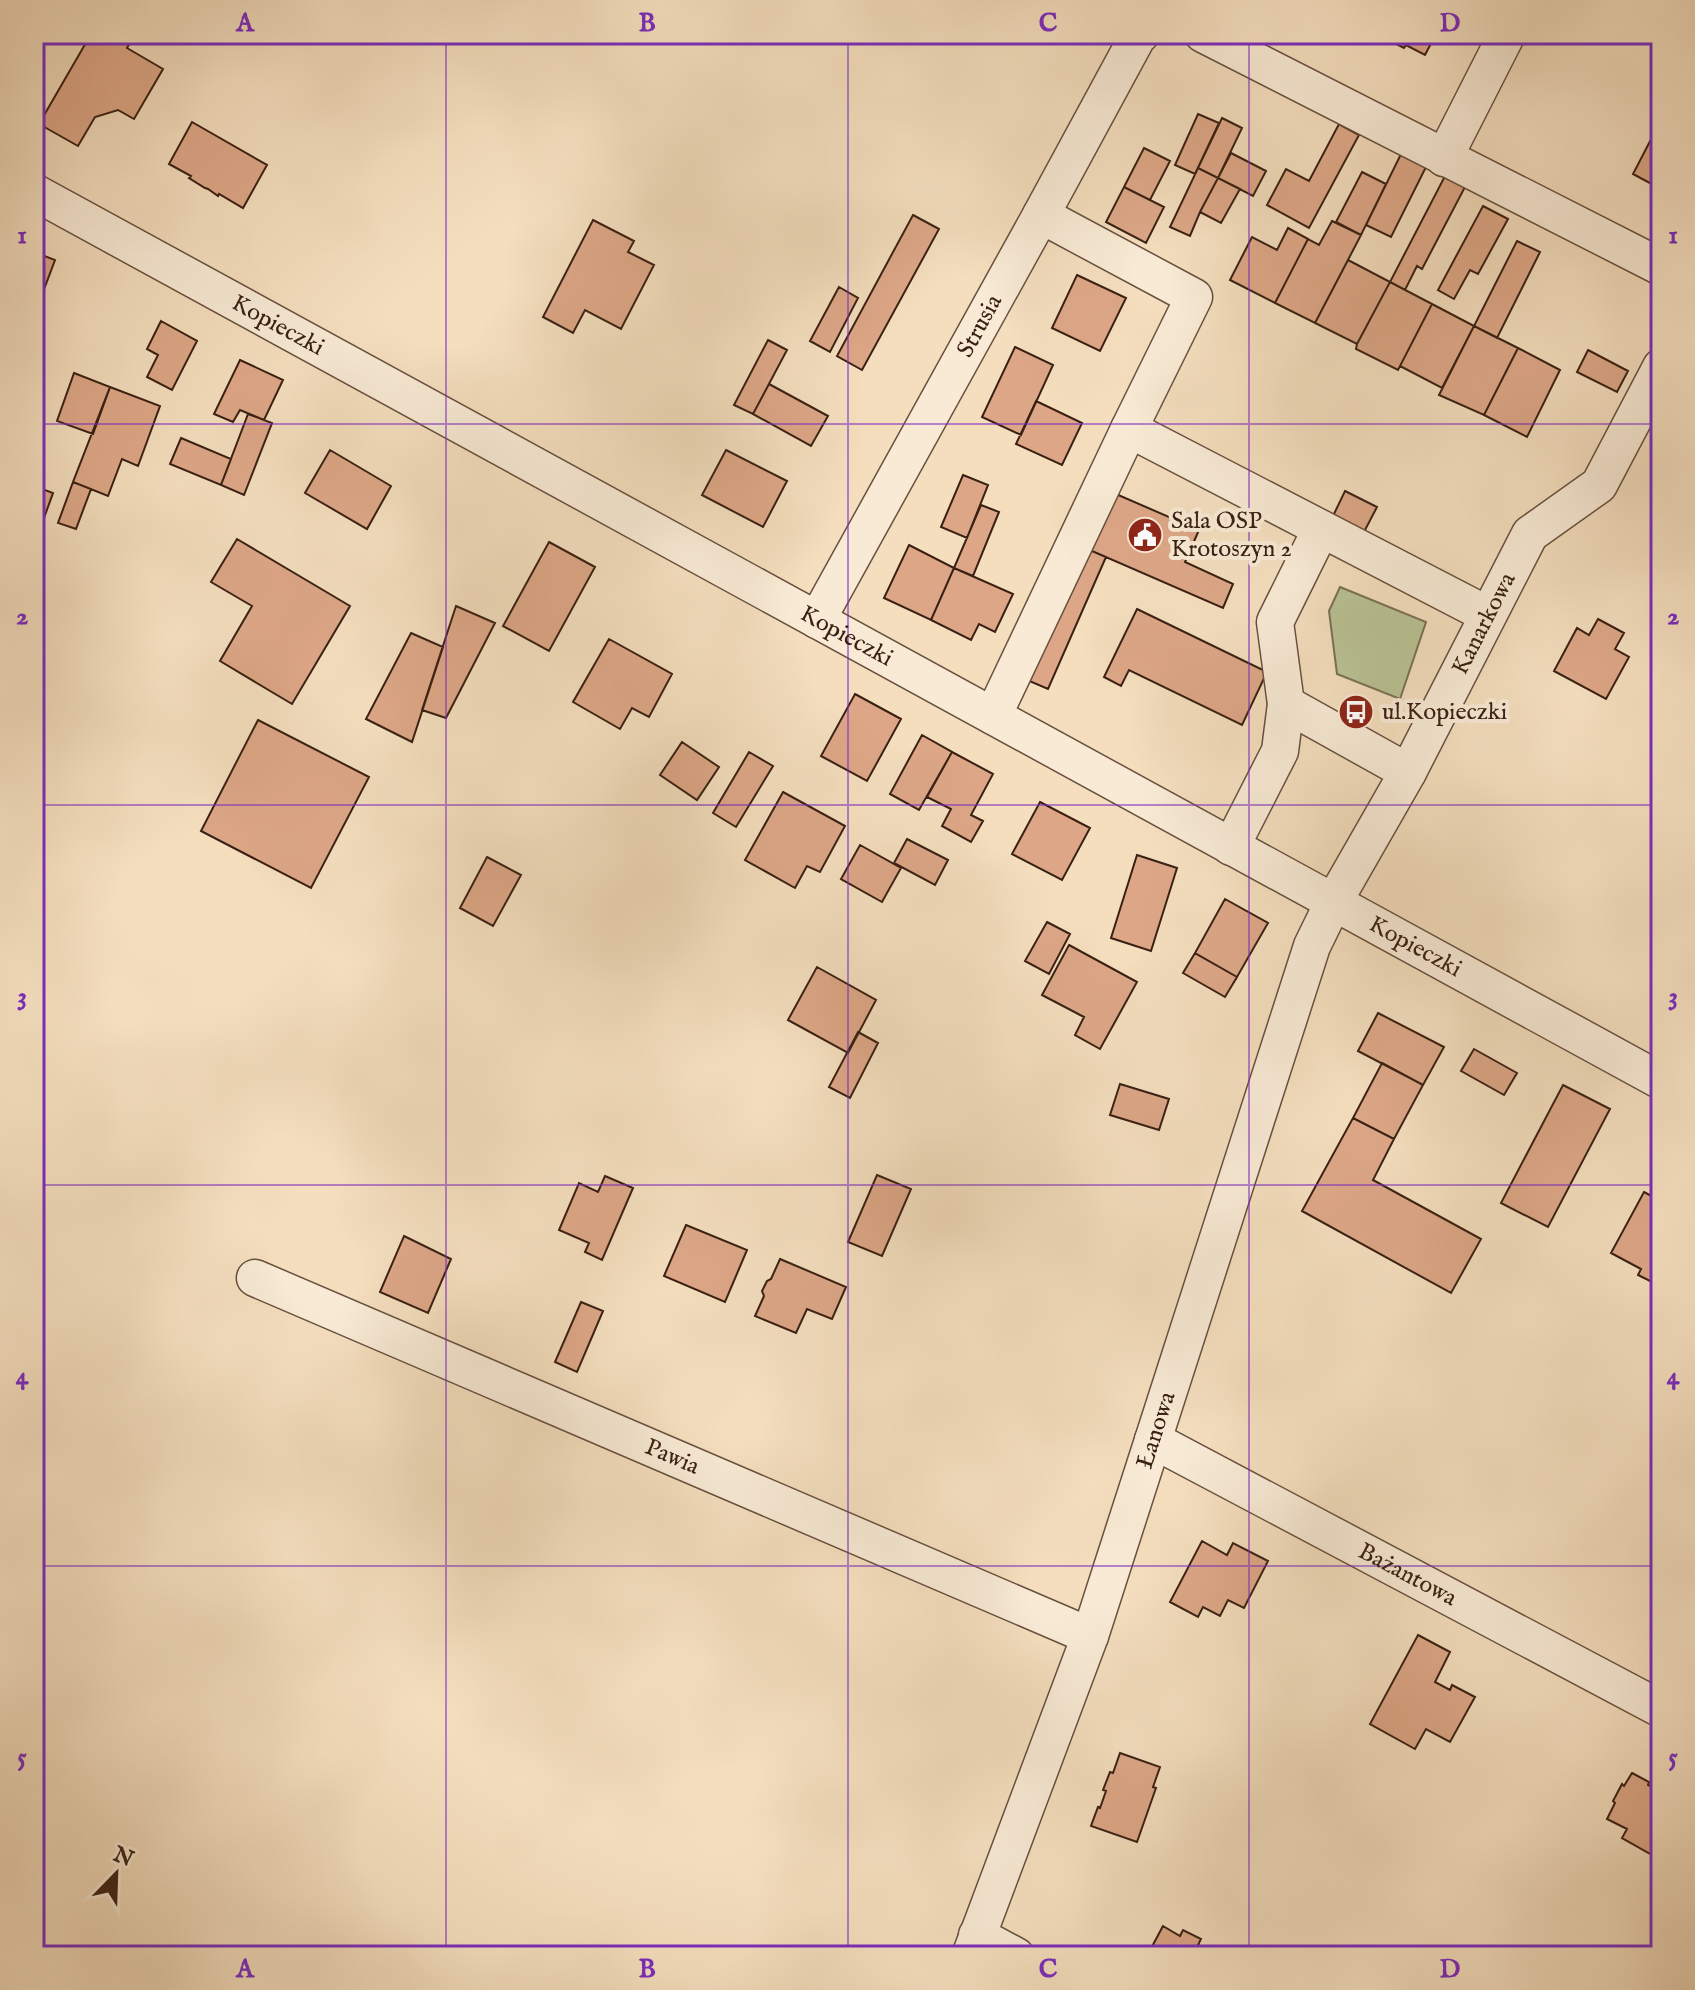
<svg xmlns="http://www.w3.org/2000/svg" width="1695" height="1990" viewBox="0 0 1695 1990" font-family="'IM FELL English',serif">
<rect width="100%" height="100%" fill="#f4debe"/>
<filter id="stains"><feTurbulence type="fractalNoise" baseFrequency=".0025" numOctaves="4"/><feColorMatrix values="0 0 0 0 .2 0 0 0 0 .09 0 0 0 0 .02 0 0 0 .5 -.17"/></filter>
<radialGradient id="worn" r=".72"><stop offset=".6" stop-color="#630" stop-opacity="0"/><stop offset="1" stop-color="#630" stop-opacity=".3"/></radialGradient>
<path fill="#b9c294" stroke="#797154" stroke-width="2" d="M1340 587 1426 622 1400 699 1337 674 1329 611Z"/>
<path fill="#dda787" stroke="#392013" stroke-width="2" d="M91 34H135L127 48 163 69 134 119 118 110 95 117 78 146 39 124Z
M1377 34H1436L1425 55 1406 45 1404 48Z
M1198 114 1219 123 1195 174 1175 165Z
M1222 118 1242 128 1218 178 1198 168Z
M1661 120V189L1633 174Z
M192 122 267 165 243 208 219 194 218 196 208 189 205 188 189 178 191 176 169 164Z
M1339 124 1359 135 1309 228 1267 205 1286 169 1309 181Z
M1144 148 1170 161 1150 200 1124 187Z
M1231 153 1266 171 1253 196 1218 178Z
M1401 154 1426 167 1391 237 1366 225Z
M1198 168 1218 178 1200 212 1190 236 1170 227Z
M1362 172 1386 184 1361 235 1336 222Z
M1445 176 1465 187 1422 269 1417 266 1405 290 1390 282Z
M1218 178 1240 189 1221 223 1200 212Z
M1124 187 1164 207 1146 243 1106 222Z
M1483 206 1508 219 1478 274 1470 270 1454 299 1438 290Z
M913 215 939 229 862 370 837 356Z
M593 220 634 241 628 252 654 265 621 329 585 310 573 333 543 317Z
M1332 221 1361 235 1315 323 1275 303 1308 239 1319 245Z
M1288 228 1308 239 1275 303 1230 280 1252 237 1277 250Z
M1517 241 1540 252 1497 338 1474 326Z
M34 252 55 260 34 316Z
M1348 260 1390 282 1357 344 1315 323Z
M1077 275 1126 298 1100 351 1052 328Z
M1390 282 1432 304 1398 370 1356 349 1357 344Z
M839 287 858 298 830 352 810 341Z
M1432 304 1474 326 1442 388 1400 366Z
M161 321 197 341 172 390 147 377 158 355 147 349Z
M1474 326 1518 348 1484 415 1439 395Z
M768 340 787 350 753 414 734 405Z
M1015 347 1053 365 1021 435 982 417Z
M1518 348 1560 370 1527 437 1484 415Z
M1588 350 1628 371 1617 392 1577 372Z
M240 360 283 380 264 420 240 410 233 422 214 414Z
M74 373 110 387 93 434 57 421Z
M769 384 828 416 811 446 753 414Z
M110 387 160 406 138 466 122 459 108 496 73 482Z
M1036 401 1082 423 1062 465 1016 444Z
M248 414 272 423 244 495 221 485Z
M181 438 231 459 221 485 170 464Z
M330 450 391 486 367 529 305 493Z
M726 450 787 481 763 527 702 495Z
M963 475 988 485 967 538 941 527Z
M73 482 91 489 76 529 58 523Z
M34 486 53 493 44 518 34 515Z
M1109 491 1199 530 1185 562 1233 584 1223 608 1085 548Z
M1345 491 1377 507 1364 532 1333 516Z
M981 505 999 512 973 576 954 568Z
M237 539 350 606 292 704 220 661 252 606 211 582Z
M549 542 595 567 549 651 503 626Z
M909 545 954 568 931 620 884 598Z
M1085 548 1106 557 1048 689 1027 680Z
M954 568 1013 594 995 632 979 624 971 640 931 620Z
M456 606 495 623 446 718 422 710Z
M1137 609 1267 672 1242 725 1129 670 1121 686 1104 677Z
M1598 619 1624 633 1615 649 1629 657 1606 699 1554 671 1577 628 1589 635Z
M411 633 443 647 412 742 366 719Z
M609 639 672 674 649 717 632 708 620 729 573 702Z
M855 694 901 719 867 781 821 756Z
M258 720 369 777 311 888 201 831Z
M922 735 952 752 919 810 890 794Z
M682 742 719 767 697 800 660 775Z
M749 752 773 766 736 827 713 813Z
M952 752 993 774 971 815 983 821 971 842 942 826 951 809 927 797Z
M783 792 845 826 820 872 807 866 795 888 745 860Z
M1040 802 1090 828 1062 880 1012 854Z
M907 839 948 860 935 885 894 863Z
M860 845 901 868 882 902 841 879Z
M1137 855 1177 868 1151 951 1111 938Z
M487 857 521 875 493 926 460 908Z
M1225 899 1268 923 1237 977 1195 953Z
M1047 922 1070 934 1049 974 1025 961Z
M1069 945 1137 982 1100 1049 1075 1035 1084 1017 1042 995Z
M1195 953 1237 977 1225 997 1183 973Z
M817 967 876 1000 848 1053 788 1020Z
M1378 1013 1444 1047 1423 1085 1358 1051Z
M858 1032 878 1043 850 1098 829 1087Z
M1474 1049 1517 1073 1504 1095 1461 1071Z
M1382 1063 1423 1085 1394 1139 1353 1118Z
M1120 1084 1169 1099 1159 1130 1110 1115Z
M1563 1085 1610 1109 1548 1227 1501 1203Z
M1353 1118 1394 1139 1373 1180 1481 1239 1451 1293 1302 1211Z
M877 1175 911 1189 882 1256 848 1242Z
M605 1176 633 1188 602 1260 585 1252 589 1243 559 1230 579 1183 598 1192Z
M1644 1192 1661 1201 1660 1286 1638 1275 1641 1269 1611 1253Z
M686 1225 747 1250 725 1302 664 1276Z
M404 1236 451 1259 428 1313 380 1292Z
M780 1259 846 1287 832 1319 807 1309 796 1333 755 1316 764 1296 762 1291 767 1281 771 1279Z
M581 1302 603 1311 577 1372 555 1362Z
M1202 1541 1227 1555 1233 1543 1268 1561 1244 1608 1228 1600 1220 1616 1203 1607 1198 1617 1170 1602Z
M1418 1635 1450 1652 1435 1682 1450 1690 1452 1685 1475 1697 1450 1742 1426 1729 1415 1749 1370 1724Z
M1120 1753 1160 1767 1153 1787 1156 1788 1137 1842 1091 1826 1098 1807 1100 1808 1106 1791 1103 1790 1110 1772 1113 1773Z
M1632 1773 1649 1782 1648 1785 1661 1791V1860L1622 1838 1627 1829 1607 1819 1615 1803 1613 1801 1622 1784 1624 1786Z
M1163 1926 1180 1936 1183 1930 1201 1939 1198 1945 1218 1956H1147Z"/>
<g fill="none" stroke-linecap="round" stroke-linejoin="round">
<defs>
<g id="minor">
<path d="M1203 34 1661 267"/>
<path d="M1444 158 1507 34"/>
<path id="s1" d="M34 192 1661 1081"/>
<path d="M1129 429 1488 615"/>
<path id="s2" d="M817 620 1041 215 1138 36 1141 34"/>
<path d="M1286 704 1408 772"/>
<path d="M993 716 1129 429 1194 297 1041 215"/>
<path d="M1231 847 1280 751 1286 704 1275 622 1321 529"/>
<path id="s3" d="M255 1278 1090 1636"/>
<path id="s4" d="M1153 1440 1661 1709"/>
<path d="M977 1935 1016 1956"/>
<path id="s5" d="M970 1956 1090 1636 1312 946 1333 903 1408 772 1530 534 1599 485 1661 367"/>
</g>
</defs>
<use href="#minor" stroke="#68503e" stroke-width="39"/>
<use href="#minor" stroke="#f8ead5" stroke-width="36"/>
</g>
<path fill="none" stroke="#7b2cbf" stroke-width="2" stroke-opacity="0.55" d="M446 34V1956M848 34V1956M1249 34V1956M34 424H1661M34 805H1661M34 1185H1661M34 1566H1661"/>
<defs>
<symbol id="civic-disc" viewBox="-11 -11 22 22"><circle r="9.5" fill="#8f2418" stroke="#f8ead5"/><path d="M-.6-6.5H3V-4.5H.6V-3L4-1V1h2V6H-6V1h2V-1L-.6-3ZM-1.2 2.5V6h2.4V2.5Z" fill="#fff"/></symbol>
<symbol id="bus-disc" viewBox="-11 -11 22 22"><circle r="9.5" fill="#8f2418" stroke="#f8ead5"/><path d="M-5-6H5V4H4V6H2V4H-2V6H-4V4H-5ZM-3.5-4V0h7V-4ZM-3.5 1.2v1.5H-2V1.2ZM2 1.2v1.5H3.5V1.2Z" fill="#fff"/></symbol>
</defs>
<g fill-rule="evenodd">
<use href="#civic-disc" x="1125" y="515" width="40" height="40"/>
<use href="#bus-disc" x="1336" y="692" width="40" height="40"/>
</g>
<g text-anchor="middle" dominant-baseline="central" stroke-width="8" stroke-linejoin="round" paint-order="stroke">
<g font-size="24" fill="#392013" stroke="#f8ead5">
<text stroke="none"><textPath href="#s1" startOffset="278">Kopieczki</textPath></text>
<text stroke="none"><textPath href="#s2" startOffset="336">Strusia</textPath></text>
<text stroke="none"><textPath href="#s5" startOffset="1432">Kanarkowa</textPath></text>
<text stroke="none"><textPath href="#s1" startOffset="926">Kopieczki</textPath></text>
<text stroke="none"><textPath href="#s1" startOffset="1574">Kopieczki</textPath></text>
<text stroke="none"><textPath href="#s5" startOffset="558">Łanowa</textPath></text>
<text stroke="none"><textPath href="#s3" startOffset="454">Pawia</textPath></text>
<text stroke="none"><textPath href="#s4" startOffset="288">Bażantowa</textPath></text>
</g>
<g font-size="24" fill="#392013" stroke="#f8ead5" text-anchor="start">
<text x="1171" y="521">Sala OSP<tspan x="1171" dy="28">Krotoszyn 2</tspan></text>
<text x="1382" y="712">ul.Kopieczki</text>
</g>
</g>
<rect width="1695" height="1990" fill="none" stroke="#f4debe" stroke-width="88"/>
<g transform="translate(116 1874) rotate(23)" stroke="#f8ead5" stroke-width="6" paint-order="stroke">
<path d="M0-6L14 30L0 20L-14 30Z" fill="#392013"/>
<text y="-12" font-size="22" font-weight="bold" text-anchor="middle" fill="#392013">N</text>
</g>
<rect x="44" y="44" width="1607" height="1902" fill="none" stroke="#7b2cbf" stroke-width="3"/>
<g font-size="26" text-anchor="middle" font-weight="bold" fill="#7b2cbf">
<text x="245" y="31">A</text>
<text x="647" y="31">B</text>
<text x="1048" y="31">C</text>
<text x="1450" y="31">D</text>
<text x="22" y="243">1</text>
<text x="1673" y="243">1</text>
<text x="22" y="624">2</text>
<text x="1673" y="624">2</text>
<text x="22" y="1004">3</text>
<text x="1673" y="1004">3</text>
<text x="22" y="1384">4</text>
<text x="1673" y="1384">4</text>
<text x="22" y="1765">5</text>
<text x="1673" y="1765">5</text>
<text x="245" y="1977">A</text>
<text x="647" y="1977">B</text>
<text x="1048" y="1977">C</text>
<text x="1450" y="1977">D</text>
</g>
<rect width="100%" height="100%" filter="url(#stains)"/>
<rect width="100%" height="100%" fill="url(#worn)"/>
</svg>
